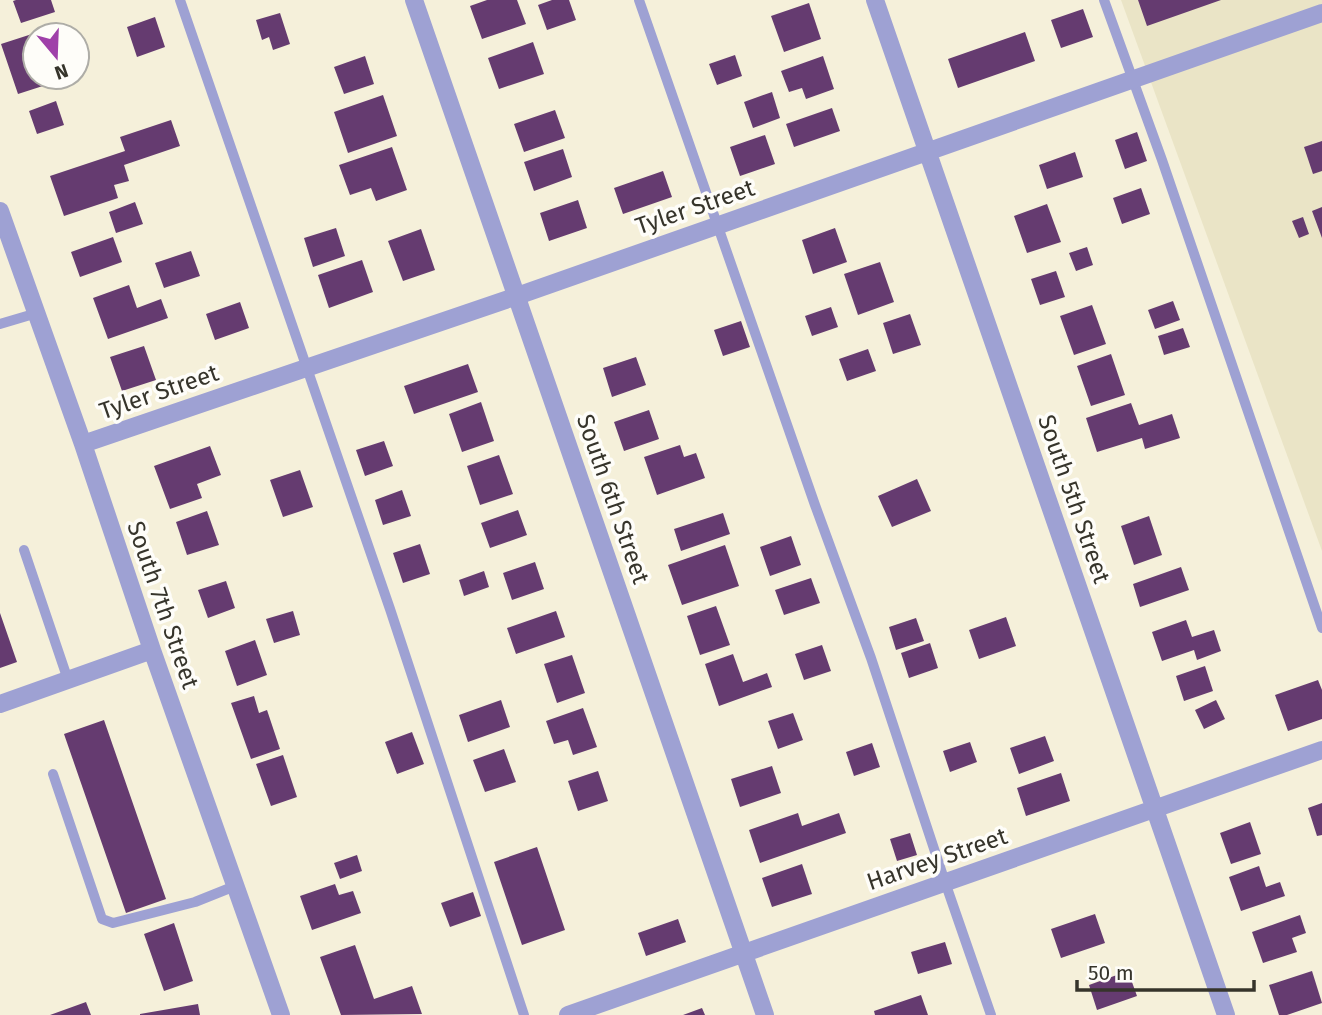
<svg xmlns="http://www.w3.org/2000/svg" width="1322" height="1015" viewBox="0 0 1322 1015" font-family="'Fira Sans',sans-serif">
<rect width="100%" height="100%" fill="#f5f0da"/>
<path fill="#eae4c6" d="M1121 0H1322V551Z"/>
<path fill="#653b70" d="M16 0H51L55 12 21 23 13 1Z
M487 0H517L526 24 482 39 470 6Z
M552 0H569L576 20 547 30 538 5Z
M1138 0H1221L1147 26Z
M809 3 821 39 784 52 771 16Z
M1083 9 1093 37 1061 48 1051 20Z
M280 13 290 44 273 50 269 37 262 40 256 20Z
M155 17 165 47 137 57 127 27Z
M1025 32 1035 61 958 88 948 59Z
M32 34 35 44V77H46L49 84 18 94 1 44Z
M533 42 544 74 499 89 488 58Z
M735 55 742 76 717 85 709 64Z
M365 56 374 84 344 94 334 67Z
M823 56 834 89 806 99 802 88 789 92 781 71Z
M772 92 780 118 753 128 744 102Z
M383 95 397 136 348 153 334 112Z
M56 101 64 125 37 134 29 111Z
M832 108 840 131 794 147 786 124Z
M555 110 565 138 524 152 514 124Z
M171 120 180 146 124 165 129 181 114 185 118 198 64 216 50 176 125 151 120 137Z
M1137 132 1147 161 1125 169 1115 140Z
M765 135 775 164 740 176 730 147Z
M1322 141V171L1313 174 1304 147Z
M392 147 407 190 376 201 371 188 350 195 339 165Z
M563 149 572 177 534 191 524 162Z
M1075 152 1083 177 1047 189 1039 165Z
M663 171 672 197 623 214 614 188Z
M1141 188 1150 214 1122 224 1113 198Z
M578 200 587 228 549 241 540 213Z
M135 202 143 224 116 233 109 212Z
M1047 204 1061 242 1027 253 1014 216Z
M1322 207V238L1312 211Z
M1303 217 1309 234 1299 238 1292 221Z
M336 228 345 256 313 267 304 238Z
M835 228 847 262 813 274 802 240Z
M421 229 435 270 403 281 388 241Z
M113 237 122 262 80 277 71 252Z
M1087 247 1093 265 1076 271 1069 253Z
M191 251 200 276 164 288 155 263Z
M362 260 373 292 329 308 318 275Z
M880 262 894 302 858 315 844 274Z
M1056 271 1065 297 1040 305 1031 279Z
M129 285 137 308 161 299 168 318 108 339 93 298Z
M1173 301 1180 320 1155 329 1148 310Z
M240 302 249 328 215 340 206 314Z
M1092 305 1106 344 1074 355 1060 316Z
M831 307 838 327 812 336 805 316Z
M910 314 921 345 893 354 883 323Z
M741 321 750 347 723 356 714 330Z
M1183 328 1190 347 1164 355 1158 336Z
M144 346 156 380 122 391 110 357Z
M868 349 876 371 847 381 839 359Z
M1111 354 1125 395 1091 406 1077 366Z
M636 357 646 385 612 397 603 368Z
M468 364 478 392 414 414 404 386Z
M481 402 494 441 462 452 449 414Z
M1131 403 1139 425 1172 414 1180 438 1145 449 1142 438 1097 452 1086 418Z
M649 410 659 439 624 451 614 422Z
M384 441 393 466 365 476 356 450Z
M680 445 684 457 696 453 705 478 657 495 644 457Z
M210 446 221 475 197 484 202 498 170 509 154 466Z
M499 455 513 494 480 505 467 466Z
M300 470 313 507 283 517 270 480Z
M917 479 931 511 892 527 878 496Z
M402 490 411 516 383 525 375 500Z
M518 510 527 535 490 548 481 523Z
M207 511 219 545 187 555 176 522Z
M723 513 730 534 681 551 674 529Z
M1149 516 1162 555 1134 565 1121 526Z
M791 536 801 565 770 576 760 547Z
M420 544 430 574 403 583 393 553Z
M725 545 739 586 682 605 668 565Z
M535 562 544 589 512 600 503 573Z
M1181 567 1189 590 1140 607 1133 584Z
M484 571 489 587 464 596 459 580Z
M811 578 820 603 784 615 775 590Z
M226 581 235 608 208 618 198 590Z
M716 606 730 645 700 655 687 616Z
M293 611 300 635 274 643 266 619Z
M556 611 565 637 516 654 507 628Z
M0 613 17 662 0 668Z
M1006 617 1016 646 979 659 969 630Z
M916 618 924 641 896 650 889 627Z
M1186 620 1192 637 1214 630 1221 651 1197 660 1194 650 1162 661 1152 632Z
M255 640 267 675 237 686 225 651Z
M930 643 938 668 909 678 901 653Z
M822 645 831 671 804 680 795 654Z
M733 654 743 682 767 673 772 687 719 706 705 664Z
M572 655 585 693 557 703 544 664Z
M1205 666 1213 691 1184 701 1176 676Z
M1318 680 1322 690V719L1288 731 1275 695Z
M254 696 259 713 267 710 280 749 251 759 231 703Z
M501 700 510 727 468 742 459 715Z
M1216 700 1225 719 1204 729 1195 710Z
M583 708 597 747 573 755 568 740 554 744 546 721Z
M793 713 803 740 778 749 768 721Z
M104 720 166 899 126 913 64 734Z
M412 732 424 764 397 774 385 742Z
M1045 736 1054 761 1019 774 1010 748Z
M970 742 977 762 950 772 943 751Z
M872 743 880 767 854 776 846 752Z
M504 749 516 782 485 792 473 760Z
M283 755 297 797 271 806 256 764Z
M772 766 781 793 740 807 731 779Z
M598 771 608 801 578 811 568 781Z
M1061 773 1070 801 1026 816 1017 788Z
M1322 803V835L1317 836 1308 808Z
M798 813 802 826 839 813 846 833 760 863 749 830Z
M1250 822 1261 854 1231 864 1220 833Z
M910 833 917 855 897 861 890 839Z
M537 847 565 930 522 945 494 862Z
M357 855 362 871 340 879 334 863Z
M802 864 812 894 772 907 762 878Z
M1259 866 1266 887 1280 882 1285 896 1241 911 1229 877Z
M335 884 339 895 353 891 361 913 312 930 300 896Z
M473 892 481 916 450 927 441 903Z
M1095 914 1105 943 1061 958 1051 929Z
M1300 915 1306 933 1292 938 1297 952 1263 963 1252 932Z
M678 919 686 942 646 956 638 933Z
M174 923 193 981 164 991 144 934Z
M945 942 952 964 918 974 911 952Z
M355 945 374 999 412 986 422 1014 341 1015 320 957Z
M1128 971 1137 996 1097 1010 1089 985Z
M1312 971 1322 1003 1287 1015H1279L1269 985Z
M921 995 928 1015H875L874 1011Z
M86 1002 91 1015H50Z
M198 1004 200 1015H140V1014Z
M702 1008 705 1015H683Z"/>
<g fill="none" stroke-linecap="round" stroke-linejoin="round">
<path stroke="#9ea1d3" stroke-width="10" d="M180 0 390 609 524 1015
M639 0 815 505 871 658 945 882 991 1015
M1104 0 1162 160 1322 628
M0 324 37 313
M24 550 68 680
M53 774 102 919 113 923 195 902 235 886"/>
<path stroke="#9ea1d3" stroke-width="18" d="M414 0 765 1015
M875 0 1226 1015
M0 211 83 444 152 650 281 1015
M83 444 517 296 1322 13
M0 704 152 650
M568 1015 1322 750"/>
</g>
<g text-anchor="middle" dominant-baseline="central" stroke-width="7" stroke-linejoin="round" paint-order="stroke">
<g font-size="24" fill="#36342b" stroke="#fefdf9">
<text transform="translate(695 207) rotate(-19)">Tyler Street</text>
<text transform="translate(159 392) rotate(-19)">Tyler Street</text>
<text transform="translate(613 499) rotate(71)">South 6th Street</text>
<text transform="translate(1074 499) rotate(71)">South 5th Street</text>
<text transform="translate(163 605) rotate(71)">South 7th Street</text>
<text transform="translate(937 859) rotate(-19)">Harvey Street</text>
</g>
</g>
<g transform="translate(56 56) rotate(161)"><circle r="33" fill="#fefdf9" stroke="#aeada7" stroke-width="2"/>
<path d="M0-5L12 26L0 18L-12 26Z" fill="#9f40a9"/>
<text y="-10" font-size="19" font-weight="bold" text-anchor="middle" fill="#36342b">N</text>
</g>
<path d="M1077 980v10h177v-10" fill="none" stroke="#36342b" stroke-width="3.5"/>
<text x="1088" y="980" font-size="21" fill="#36342b" stroke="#fefdf9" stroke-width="5" paint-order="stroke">50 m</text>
</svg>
